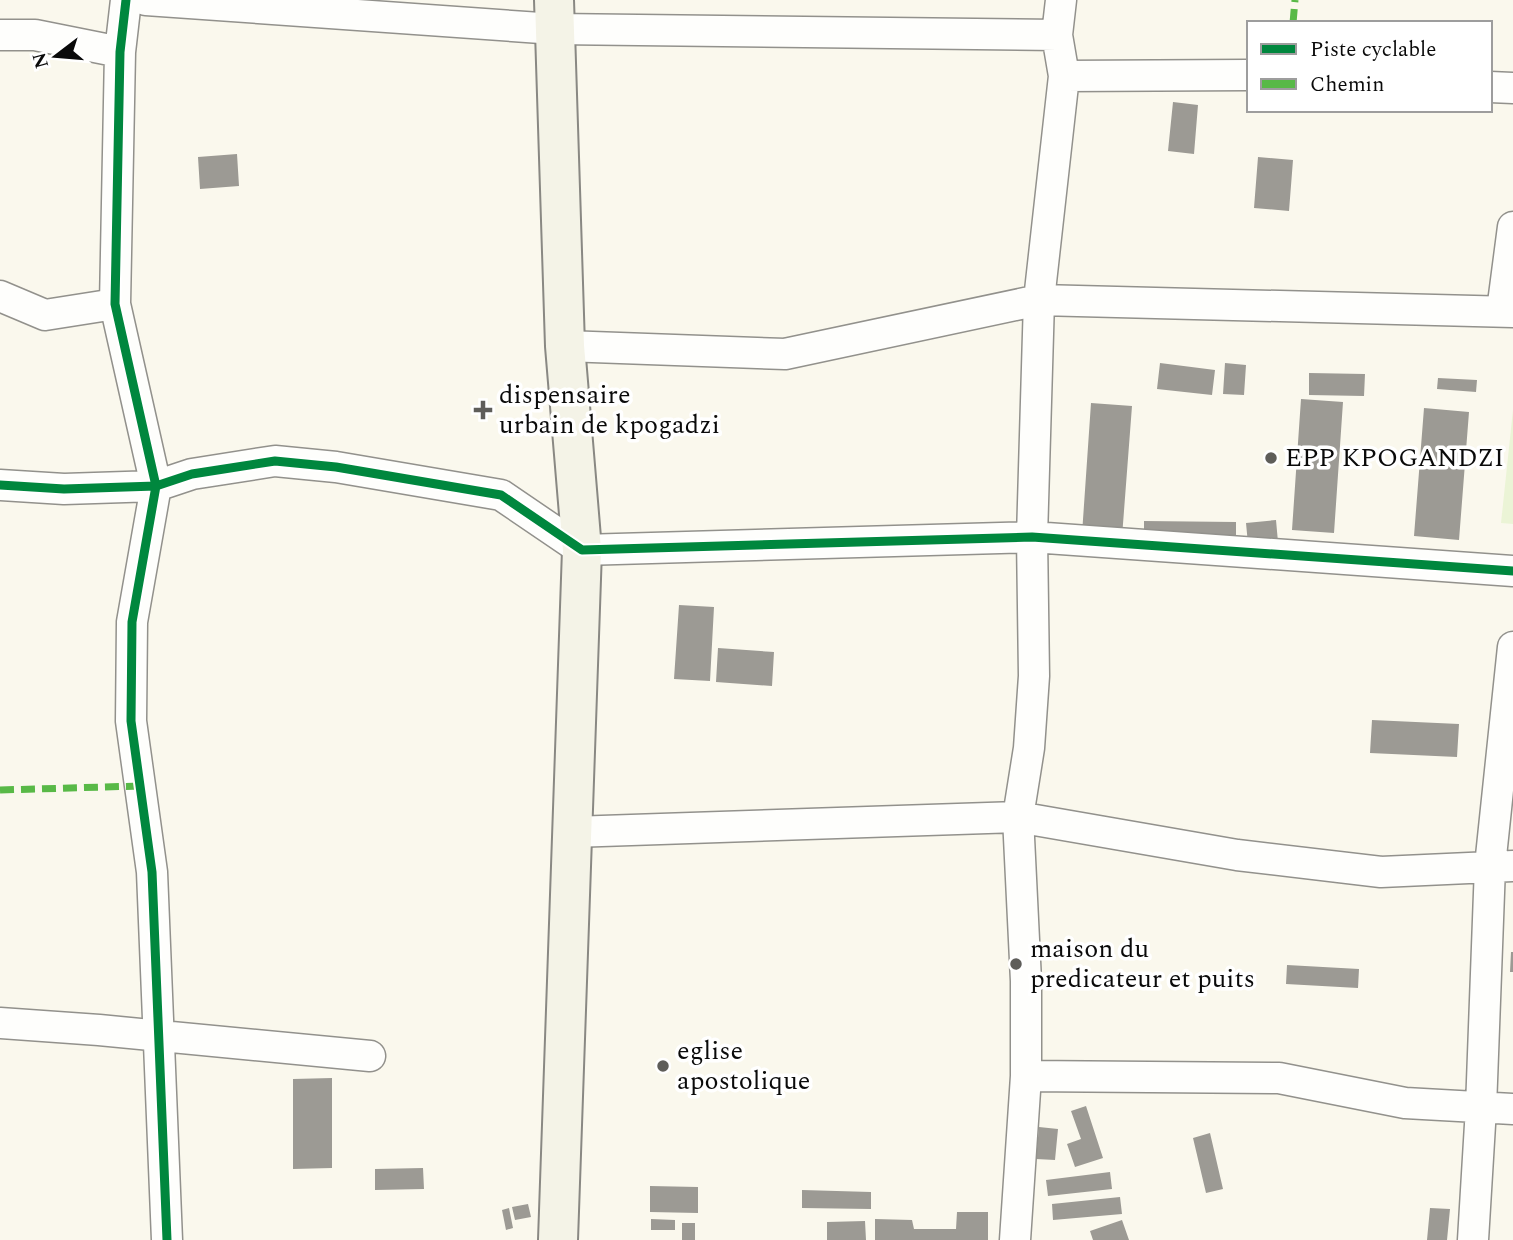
<svg xmlns="http://www.w3.org/2000/svg" width="1513" height="1240" viewBox="0 0 1513 1240" font-family="Spectral,serif">
<rect width="100%" height="100%" fill="#faf8ed"/>
<path fill="#ebf4d6" d="M1513 410V524L1501 523Z"/>
<path fill="#9c9a94" d="M1173 102 1198 105 1194 154 1168 151Z
M237 154 239 186 200 189 198 157Z
M1258 157 1293 160 1289 211 1254 208Z
M1160 363 1215 370 1212 395 1157 389Z
M1225 363 1246 365 1244 395 1223 394Z
M1309 373 1365 374 1364 396 1309 395Z
M1438 378 1477 380 1476 392 1437 389Z
M1301 399 1343 402 1334 533 1292 530Z
M1091 403 1132 406 1122 537 1082 534Z
M1424 408 1469 412 1459 540 1414 536Z
M1276 520 1278 542 1248 544 1246 523Z
M1144 521 1236 522V545L1144 544Z
M679 605 714 607 710 681 674 679Z
M718 648 774 652 772 686 716 682Z
M1372 720 1459 724 1457 757 1370 753Z
M1511 952H1513V972H1510Z
M1287 965 1359 969 1358 988 1286 984Z
M332 1078V1168L293 1169V1079Z
M1086 1106 1103 1158 1075 1167 1067 1144 1081 1139 1071 1111Z
M1039 1127 1058 1129 1055 1160 1036 1159Z
M1210 1133 1223 1189 1206 1193 1193 1138Z
M423 1168 424 1189 375 1190V1169Z
M1110 1172 1112 1189 1048 1196 1046 1180Z
M650 1186 698 1187V1213L650 1212Z
M802 1190 871 1192V1209L802 1208Z
M1120 1197 1122 1214 1053 1220 1052 1204Z
M528 1204 531 1217 515 1220 512 1207Z
M509 1208 513 1228 506 1230 502 1210Z
M1430 1208 1450 1209 1447 1240H1427Z
M957 1212H988V1240H875V1219L912 1220 914 1229H956Z
M651 1219 675 1220V1230H651Z
M1122 1220 1129 1240H1093L1090 1231Z
M865 1221 866 1240H827V1222Z
M682 1223H695V1240H682Z"/>
<g fill="none" stroke-linecap="round" stroke-linejoin="round">
<defs>
<path id="street" d="M126 0 120 52 115 304 156 486 132 622 131 721 152 872 167 1240
M146 0 555 29 1057 35
M0 35H35L120 52
M1064 76 1249 75
M1490 87 1513 88
M0 296 45 315 115 304
M1502 311 1513 227
M565 346 785 354 1039 300 1513 312
M0 485 64 489 156 486 192 474 275 461 336 467 501 495 582 550 1032 537 1513 571
M572 832 1018 817 1237 855 1381 872 1513 866
M0 1023 99 1030 370 1056
M1026 1076 1279 1078 1405 1103 1513 1109
M1015 1240 1026 1076V981L1018 817 1029 748 1034 676 1032 537 1039 300 1064 76 1057 35 1061 0
M1473 1240 1481 1108 1490 866 1513 647"/>
<path id="secondary" d="M554 0 565 346 582 550 558 1240"/>
</defs>
<use href="#street" stroke="#92918c" stroke-width="33"/>
<use href="#secondary" stroke="#898883" stroke-width="42"/>
<use href="#street" stroke="#fefefc" stroke-width="30"/>
<use href="#secondary" stroke="#f4f3e7" stroke-width="38"/>
<path stroke="#58b947" stroke-width="7" stroke-dasharray="14 7" stroke-linecap="butt" d="M1293 23 1295 0
M0 790 140 786"/>
<defs>
<path id="cycleway" d="M126 0 120 52 115 304 156 486 132 622 131 721 152 872 167 1240
M0 485 64 489 156 486 192 474 275 461 336 467 501 495 582 550 1032 537 1513 571"/>
</defs>
<use href="#cycleway" stroke="#fff" stroke-width="13"/>
<use href="#cycleway" stroke="#00873e" stroke-width="9"/>
</g>
<g fill="#5e5d59" stroke="#fff" stroke-width="2.5">
<path d="M479.5 399.5h7v7h7v7h-7v7h-7v-7h-7v-7h7z"/>
<circle cx="1271" cy="458" r="7"/>
<circle cx="1016" cy="964" r="7"/>
<circle cx="663" cy="1066" r="7"/>
</g>
<g text-anchor="middle" dominant-baseline="central" stroke-width="7" stroke-linejoin="round" paint-order="stroke">
<g font-size="26" fill="#0a0a0a" stroke="#fff" text-anchor="start">
<text x="499" y="395">dispensaire<tspan x="499" dy="30">urbain de kpogadzi</tspan></text>
<text x="1285" y="458">EPP KPOGANDZI</text>
<text x="1030" y="949">maison du<tspan x="1030" dy="30">predicateur et puits</tspan></text>
<text x="677" y="1051">eglise<tspan x="677" dy="30">apostolique</tspan></text>
</g>
</g>
<rect x="1247" y="21" width="245" height="91" fill="#ffffff" stroke="#9d9d9d" stroke-width="2"/>
<rect x="1261" y="44" width="35" height="10" fill="#00873e" stroke="#9d9d9d" stroke-width="2"/>
<text x="1310" y="56" font-size="21" fill="#0a0a0a">Piste cyclable</text>
<rect x="1261" y="79" width="35" height="10" fill="#58b947" stroke="#9d9d9d" stroke-width="2"/>
<text x="1310" y="91" font-size="21" fill="#0a0a0a">Chemin</text>
<g transform="translate(56 56) rotate(254)" stroke="#ffffff" stroke-width="5" paint-order="stroke">
<path d="M0-5L12 26L0 18L-12 26Z" fill="#0a0a0a"/>
<text y="-10" font-size="19" font-weight="bold" text-anchor="middle" fill="#0a0a0a">N</text>
</g>
</svg>
